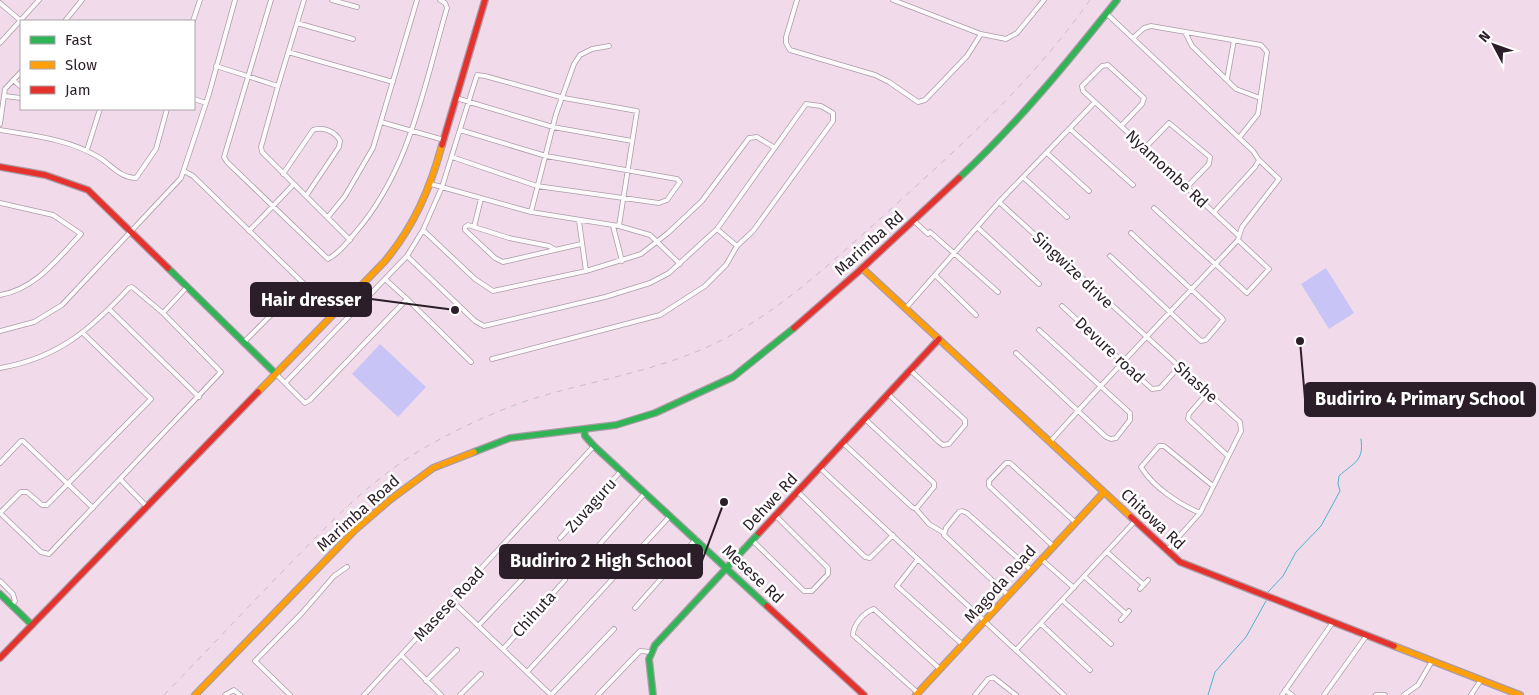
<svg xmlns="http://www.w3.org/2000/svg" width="1539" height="695" viewBox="0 0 1539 695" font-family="'Fira Sans',sans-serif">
<rect width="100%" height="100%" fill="#f1dbea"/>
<path fill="#c8c4f5" d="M1326 268 1354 313 1329 329 1301 284Z
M380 344 426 387 398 417 352 374Z"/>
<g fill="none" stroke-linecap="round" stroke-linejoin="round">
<path stroke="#4fb2cd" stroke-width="1" d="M1268 592 1283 576 1296 552 1321 526 1340 491 1338 484 1339 476C1354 462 1364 462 1361 439
M1208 695 1215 672 1246 637 1266 601"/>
<defs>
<path id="street" d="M271 0 224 157 227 162 328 259C338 254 348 242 355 233 410 170 424 86 447 8L445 3 440 0
M332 0 357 7
M797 0 786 37V43L790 50 875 75 889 82 918 102 925 100 967 56 981 34
M893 0 981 34 1006 39 1017 33 1044 0
M0 3 21 21
M1107 14 1253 151 1259 160 1255 167 1214 212
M65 21 82 0
M193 21 200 0
M297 23 353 39
M1185 32 1192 46 1236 89 1260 98
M1133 38 1144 28 1151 26 1261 45 1267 52 1258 114 1239 138
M0 43 39 0
M288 52 393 82
M216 66 278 86 304 0
M1227 79 1234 40
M13 80 21 87
M278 86 261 147 262 152 350 240
M5 96 21 98
M456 98 553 127 632 141
M194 99 206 103
M1095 102 1083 91 1082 86 1102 66 1108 65 1144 98 1142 104 1121 126
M381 122 444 140
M0 124 5 89 21 72
M1070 129 1133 185
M0 130C35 136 69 139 100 158 112 166 121 178 136 178L156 149 167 109
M1144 149 1169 123 1210 157 1209 164 1186 188
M87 150 100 109
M1047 153 1089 191
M452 157 537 186 659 203 667 200 680 182 677 179 546 156 460 130
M184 171 193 176 334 313
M283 174 313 130C323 126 336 132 340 141L339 147 306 196
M1023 177 1067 217
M431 184 531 212 619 226 650 235 680 264
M999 202 1240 422 1241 431 1200 513 1167 550
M0 203 53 215 81 234C57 259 36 289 0 295
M1154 208 1247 293 1269 269 1238 240
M531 212 556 114 574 64 580 55 592 49 609 46
M328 217 345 196 373 148 417 0
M579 221 586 271
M914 221 928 234 930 232 998 292
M613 226 622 261
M474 227 481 199
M977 227 1039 284
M717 229 737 246
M423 230 475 279 493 291 586 271 641 254 668 233 702 201 749 138 757 137 775 148
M249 231 294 184
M1239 236 1242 227 1279 179 1259 160
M554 249 549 246 509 238 468 225 465 227V230L495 258 503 262 581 244
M407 256 475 321 484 326 605 297 650 283 669 273 717 229 806 104 821 106 833 113V121L753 231 737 246 726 265 705 286 660 315 492 359
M1110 256 1201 341 1206 340 1223 320 1222 318 1131 233
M935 275 976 315
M407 299 471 362
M1062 306 1152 389 1160 388 1179 367
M906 308 999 202 1095 102 1239 236 1238 240C1175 307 1111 373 1050 442
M109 309 199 397
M163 313 187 287
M0 331 34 322 62 305 181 178 209 94 235 0
M244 342 303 283
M1016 353 1106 437 1111 439 1116 438 1130 420V413L1039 330
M0 368C58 358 90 330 129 288L132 287 163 313 221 372 49 554 41 552 0 513
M276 374 305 403 310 400 407 299 385 279
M285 383 407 256 423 230 442 187 477 75 485 76 564 98 637 111 619 226
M1208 392 1189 414 1188 419 1228 456
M888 394 939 442 943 445 949 444 965 425V420L910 370
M843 443 912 507 916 509 934 487V483L865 419
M0 463 21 441H23L93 508
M820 468 1064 695
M121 480 147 507
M798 492 865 557 870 558 893 535
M916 509 929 524 944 533
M0 513 21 492H27L42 505H47L151 399 83 333
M1200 513C1179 504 1153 487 1141 467L1159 446H1164L1213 486
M560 538 621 471
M753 541 804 591H812L828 574V568L776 516
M1053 546 989 486V481L1006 463H1010L1075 522
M1107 552 1144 585
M918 559 897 586 963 645
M1041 559 1074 588
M584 562 645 493
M1085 577 1126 614
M0 581 13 594 15 601 11 606
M1140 589 1148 580
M1008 595 944 535 946 528 959 512 962 511 967 513 1031 570
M452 601 551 695
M1063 601 1111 644
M635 608 696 539
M1121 620 1129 611
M1041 624 1090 670
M479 625 542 558
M503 649 565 580
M1016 650 1135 521
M401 655 441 695
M528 671 670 516
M426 681 457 650
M1285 690 1292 695
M918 693 853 635C853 625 864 612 874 609L940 669
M225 695 234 690 240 695
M290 695 255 661 302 613 334 576 347 567
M364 695 594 446
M460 695 481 674
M551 695 614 629
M598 695 640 651 651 652
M975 695 988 679 993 677 1016 695
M1282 695 1333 622
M1324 695 1367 635
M1376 695H1385
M1404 695 1418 685 1432 661
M1471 695 1481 680"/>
<path id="fast" d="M959 178C1017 124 1067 63 1117 0
M168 268 276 374
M584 429 585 436 594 446 767 606
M474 452 510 438 616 425 655 413 733 377 794 328
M0 594 32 625
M653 695 649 659 655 645 759 533"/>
<path id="slow" d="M862 268 1131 517
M258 392 385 261C414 226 430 189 442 145
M1394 646 1520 695
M195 695 355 530 391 499 433 468 474 452
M916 695 1104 492"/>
<path id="jam" d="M442 145 485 0
M0 167 45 175 88 190 168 268
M794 328 858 272 959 178
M1131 517 1180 562 1394 646
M759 533 939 339
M767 606 864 695
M0 658 258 392"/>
</defs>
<use href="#street" stroke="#ac9ba7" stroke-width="5.5"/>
<use href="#fast" stroke="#ac9ba7" stroke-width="8"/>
<use href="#slow" stroke="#ac9ba7" stroke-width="8"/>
<use href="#jam" stroke="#ac9ba7" stroke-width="8"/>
<use href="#street" stroke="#fdfafc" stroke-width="4"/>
<use href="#fast" stroke="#30b455" stroke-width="5.5"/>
<use href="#slow" stroke="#ff9f0a" stroke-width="5.5"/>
<use href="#jam" stroke="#e5322d" stroke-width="5.5"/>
<path stroke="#c5c0c4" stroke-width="1" stroke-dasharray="6 6" stroke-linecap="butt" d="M164 695C204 654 243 612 283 571 328 525 370 479 426 447 457 429 490 414 523 402 583 382 646 374 705 348 772 319 827 266 881 218 958 148 1029 86 1090 0"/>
</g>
<g text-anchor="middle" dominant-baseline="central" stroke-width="5" stroke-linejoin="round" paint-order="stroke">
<g font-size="16" fill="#2c1e28" stroke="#fff">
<text transform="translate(1167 169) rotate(43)">Nyamombe Rd</text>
<text transform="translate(869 243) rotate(-42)">Marimba Rd</text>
<text transform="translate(1073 270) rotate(43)">Singwize drive</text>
<text transform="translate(1110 350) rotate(43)">Devure road</text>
<text transform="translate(1196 382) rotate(42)">Shashe</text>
<text transform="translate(770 502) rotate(-47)">Dehwe Rd</text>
<text transform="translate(591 505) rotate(-48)">Zuvaguru</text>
<text transform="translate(358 513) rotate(-42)">Marimba Road</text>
<text transform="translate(1153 519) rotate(43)">Chitowa Rd</text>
<text transform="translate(753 574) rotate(43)">Mesese Rd</text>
<text transform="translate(1000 584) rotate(-48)">Magoda Road</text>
<text transform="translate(449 604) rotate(-47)">Masese Road</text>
<text transform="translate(534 614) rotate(-48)">Chihuta</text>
</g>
</g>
<path fill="none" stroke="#2c1e28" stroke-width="2" d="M455 310L371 299M1300 341L1305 399M724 502L702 561"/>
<g fill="#2c1e28" stroke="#fff" stroke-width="2">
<circle cx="455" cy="310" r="5"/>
<circle cx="1300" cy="341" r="5"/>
<circle cx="724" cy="502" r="5"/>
</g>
<g fill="#2c1e28" stroke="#2c1e28" stroke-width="2">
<rect x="251" y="283" width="120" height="33" rx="5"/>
<rect x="1305" y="383" width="230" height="33" rx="5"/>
<rect x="500" y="545" width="202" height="33" rx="5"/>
</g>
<g font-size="18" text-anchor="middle" font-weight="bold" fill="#fff">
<text x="311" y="306">Hair dresser</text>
<text x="1420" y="405">Budiriro 4 Primary School</text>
<text x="601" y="567">Budiriro 2 High School</text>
</g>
<rect x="20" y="20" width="175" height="90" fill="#ffffff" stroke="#aba5a9"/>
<rect x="30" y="36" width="25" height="8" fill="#30b455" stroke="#aba5a9"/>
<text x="65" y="45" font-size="15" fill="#2c1e28">Fast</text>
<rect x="30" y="61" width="25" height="8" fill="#ff9f0a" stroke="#aba5a9"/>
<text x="65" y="70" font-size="15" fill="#2c1e28">Slow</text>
<rect x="30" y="86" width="25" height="8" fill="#e5322d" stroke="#aba5a9"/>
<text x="65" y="95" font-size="15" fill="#2c1e28">Jam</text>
<g transform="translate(1494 45) rotate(311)" stroke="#ffffff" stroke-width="4" paint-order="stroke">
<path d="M0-4L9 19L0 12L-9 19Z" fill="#2c1e28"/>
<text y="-8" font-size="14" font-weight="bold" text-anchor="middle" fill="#2c1e28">N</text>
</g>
</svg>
